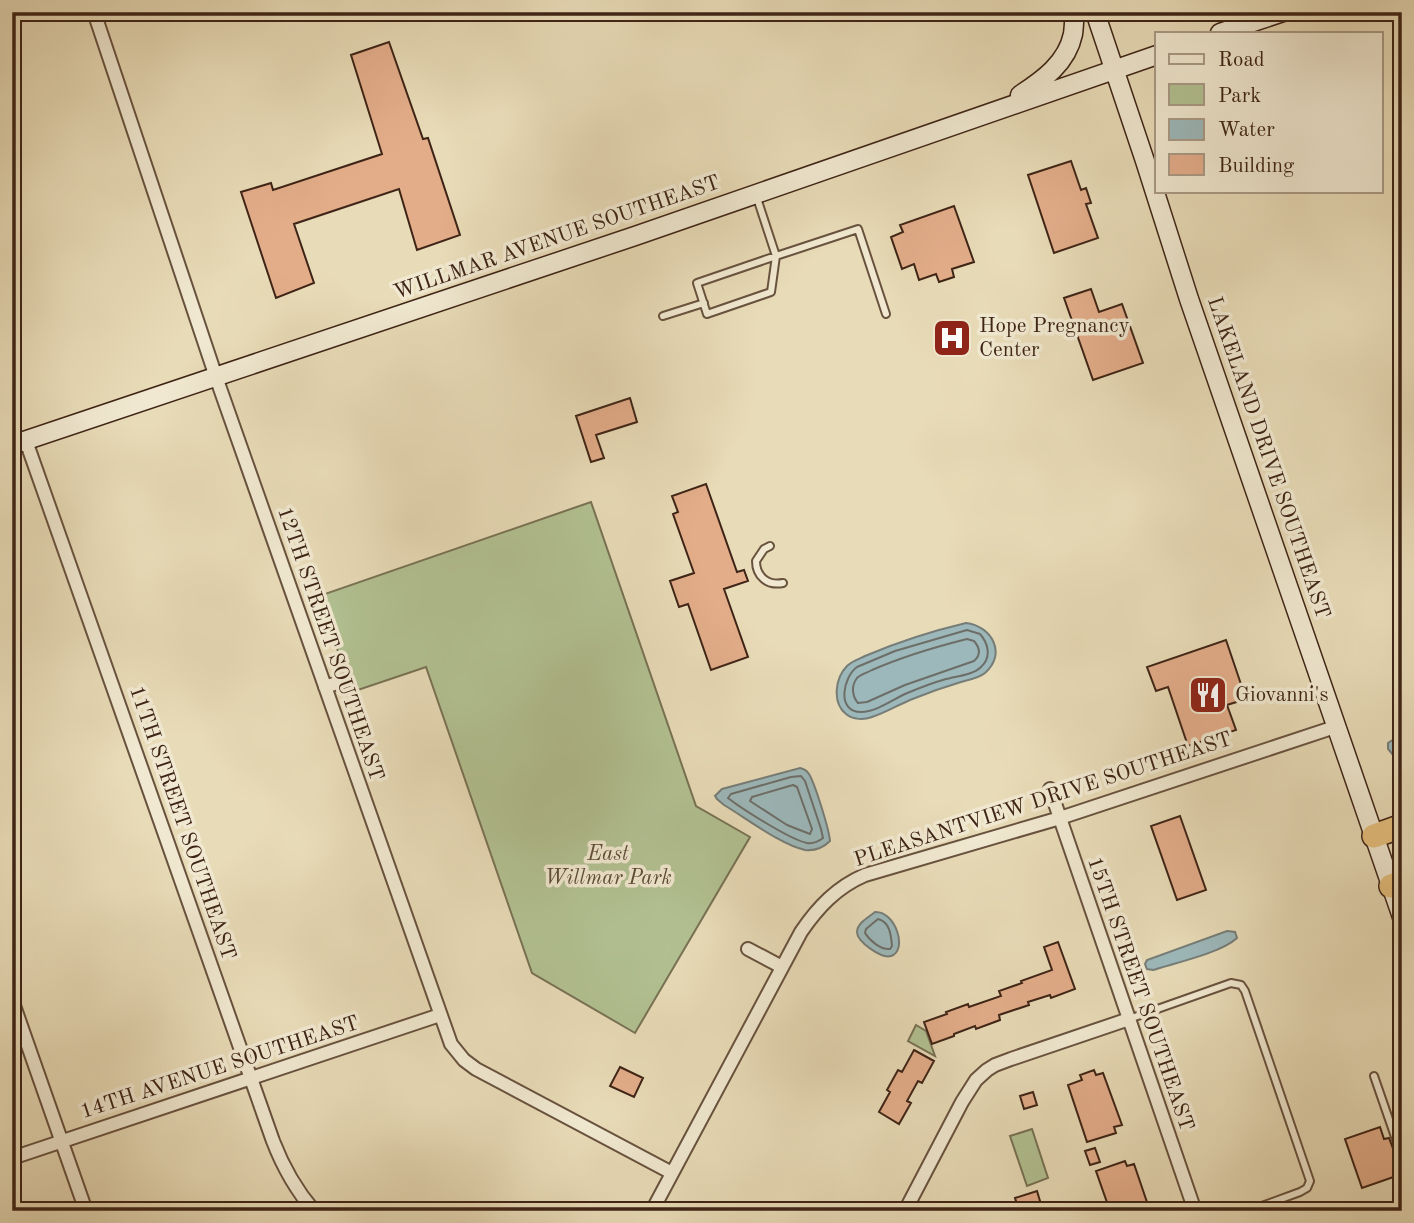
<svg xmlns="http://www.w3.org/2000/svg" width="1414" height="1223" viewBox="0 0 1414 1223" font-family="'Old Standard TT',serif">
<rect width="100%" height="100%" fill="#e8dbb7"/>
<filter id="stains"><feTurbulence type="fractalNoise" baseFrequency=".00286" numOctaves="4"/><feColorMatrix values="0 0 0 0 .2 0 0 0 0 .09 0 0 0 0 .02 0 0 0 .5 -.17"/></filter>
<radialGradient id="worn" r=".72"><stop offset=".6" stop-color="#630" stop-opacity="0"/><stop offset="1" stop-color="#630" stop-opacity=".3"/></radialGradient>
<path fill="#b2c192" stroke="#787254" stroke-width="2" d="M591 502 696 806 750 837 635 1033 532 973 426 667 352 692 319 596Z
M916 1025 926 1031 935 1056 908 1041Z
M1032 1129 1048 1178 1027 1186 1010 1136Z"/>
<path fill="#9cb8ba" stroke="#767d78" stroke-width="2" d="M966 623C992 626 1007 654 985 673 979 678 969 680 961 682 944 687 927 693 910 700 898 705 885 713 872 717 864 720 853 720 846 714 832 703 835 678 847 666 852 661 859 659 865 656 898 642 932 631 966 623Z
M1402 734V757L1394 756 1388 749V743Z
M800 768C805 770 806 769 809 774 815 784 829 829 830 841 823 848 815 851 805 850 781 845 746 818 724 805L717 799 715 796 722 789Z
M875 912C896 911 908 951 891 956 882 959 857 942 857 932 857 923 869 917 875 912Z
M1227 931 1235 932 1237 938C1221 953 1175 963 1153 970L1147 969 1145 964 1147 960Z"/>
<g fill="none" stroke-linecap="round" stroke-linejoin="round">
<path stroke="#6d6e68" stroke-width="2" d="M967 630 980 634C988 643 992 657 981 667 973 675 957 676 946 679 932 683 919 688 905 694 892 700 876 712 861 712 836 712 843 677 857 667L895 651Z
M967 639 974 641C980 648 981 655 974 661L905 685 867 702 858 703C852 696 851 686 857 678 861 674 867 673 872 670 902 657 935 647 967 639Z
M801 776 805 781 821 829 823 838C818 842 814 844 807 843 791 840 742 809 728 798L731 794 791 777Z
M793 785 797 787 812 829 810 834 787 825 750 801 752 797Z
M878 919C890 922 891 935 892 946L890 949C881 950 870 941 865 933L866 929Z"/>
</g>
<path fill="#e3ad8a" stroke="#3e2416" stroke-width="2" d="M389 42 423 139 428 138 460 235 417 250 399 189 294 224 314 283 276 298 241 192 271 183 273 190 382 154 351 55Z
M1071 161 1081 190 1086 188 1091 203 1086 204 1098 238 1054 253 1028 175Z
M954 206 974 262 952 269 954 277 939 282 936 274 919 280 914 264 902 269 891 237 903 232 900 225Z
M1091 289 1099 312 1122 304 1143 363 1093 380 1064 298Z
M630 398 637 422 596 435 604 458 591 462 576 416Z
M706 484 737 572 744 570 748 581 724 589 748 657 711 670 688 604 679 607 670 581 694 573 673 514 678 512 672 496Z
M1226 640 1246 699 1227 705 1236 730 1188 746 1168 687 1156 691 1147 667Z
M1180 816 1206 890 1177 900 1151 826Z
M1058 942 1075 989 1051 998 1050 995 1028 1002 1029 1005 999 1015 1000 1020 976 1029 975 1026 954 1034V1036L932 1044 924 1022 947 1014 946 1012 968 1004 969 1007 1001 996 999 991 1022 983 1021 981 1052 970 1044 947Z
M914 1050 934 1061 922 1083 918 1081 907 1101 911 1103 899 1124 879 1112 890 1092 887 1090 898 1070 902 1072Z
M620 1067 643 1078 634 1097 610 1086Z
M1094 1070 1096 1075 1103 1073 1122 1125 1114 1127 1116 1133 1087 1142 1068 1085 1082 1080 1080 1075Z
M1033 1092 1037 1105 1024 1109 1020 1096Z
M1380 1127 1384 1139 1389 1138 1397 1159 1400 1162 1402 1174 1362 1188 1345 1139Z
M1095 1148 1100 1162 1090 1165 1085 1151Z
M1125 1161 1127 1166 1134 1164 1150 1211H1110L1096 1171Z
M1037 1191 1043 1211H1019L1015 1198Z"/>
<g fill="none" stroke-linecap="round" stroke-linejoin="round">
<defs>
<path id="lane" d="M756 195 776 256 858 229 886 314
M776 256 771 292 707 314 697 283Z
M663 316 704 303
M770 546 764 549 756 561C756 576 767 586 783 583
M1129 1019 1231 983 1241 985 1245 991 1310 1181 1307 1188 1300 1192 1248 1211
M1374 1076 1402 1157"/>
<path id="street" d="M94 12 216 377 451 1044 464 1060 476 1069 672 1173
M26 441 273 1141C283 1167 296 1190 314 1211
M325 687 346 680
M1050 789 1195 1211
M748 949 782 967
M12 1000 86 1211
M12 1158 440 1015
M652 1211 801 932C818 907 837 887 865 875L1060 818 1335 727
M905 1211 962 1102 976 1080 987 1070 995 1065 1011 1059 1129 1019"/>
<path id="secondary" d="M1095 12 1145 161 1189 299 1402 917
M1220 33 1283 12
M1020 95C1043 80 1067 63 1073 34 1074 27 1074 19 1075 12
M12 445 635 236 1157 55"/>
<path id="highway" d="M1374 836 1402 826
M1391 886 1402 882"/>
</defs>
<use href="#lane" stroke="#68523e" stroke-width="10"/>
<use href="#street" stroke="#68523e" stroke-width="16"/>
<use href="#secondary" stroke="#3e2416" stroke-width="21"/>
<use href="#highway" stroke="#3e2416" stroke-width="26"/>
<use href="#lane" stroke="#f0e8d0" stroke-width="6"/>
<use href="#street" stroke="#f0e8d0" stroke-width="12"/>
<use href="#secondary" stroke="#f0e8d0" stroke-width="18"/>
<use href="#highway" stroke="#e4be7c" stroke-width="23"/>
</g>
<defs>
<symbol id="hospital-square" viewBox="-11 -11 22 22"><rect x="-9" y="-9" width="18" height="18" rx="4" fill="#8f2418" stroke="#f0e8d0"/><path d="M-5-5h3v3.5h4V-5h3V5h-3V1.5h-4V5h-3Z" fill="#fff"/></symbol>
<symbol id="restaurant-square" viewBox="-11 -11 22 22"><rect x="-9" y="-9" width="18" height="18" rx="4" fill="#8f2418" stroke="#f0e8d0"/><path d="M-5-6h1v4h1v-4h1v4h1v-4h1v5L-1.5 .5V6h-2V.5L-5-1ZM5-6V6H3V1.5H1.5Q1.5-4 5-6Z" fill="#fff"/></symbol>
</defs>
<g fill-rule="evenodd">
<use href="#hospital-square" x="930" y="316" width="44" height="44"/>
<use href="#restaurant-square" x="1186" y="673" width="44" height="44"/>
</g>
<g text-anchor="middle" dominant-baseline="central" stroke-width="7" stroke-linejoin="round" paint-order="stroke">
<g font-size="21" fill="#3e2416" stroke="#f0e8d0">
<text transform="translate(557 238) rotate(-19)">WILLMAR AVENUE SOUTHEAST</text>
<text transform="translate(1268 458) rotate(71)">LAKELAND DRIVE SOUTHEAST</text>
<text transform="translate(330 644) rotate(71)">12TH STREET SOUTHEAST</text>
<text transform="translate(1043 800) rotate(-18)">PLEASANTVIEW DRIVE SOUTHEAST</text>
<text transform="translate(182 823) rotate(71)">11TH STREET SOUTHEAST</text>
<text transform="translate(1140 994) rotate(71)">15TH STREET SOUTHEAST</text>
<text transform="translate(220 1068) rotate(-18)">14TH AVENUE SOUTHEAST</text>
</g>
<g font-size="21" fill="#3e2416" stroke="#f0e8d0" text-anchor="start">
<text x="979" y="326">Hope Pregnancy<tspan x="979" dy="24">Center</tspan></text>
<text x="1235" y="695">Giovanni's</text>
</g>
<g font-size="21" font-style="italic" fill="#5b4b35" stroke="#f0e8d0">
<text x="608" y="854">East<tspan x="608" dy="24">Willmar Park</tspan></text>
</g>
</g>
<rect width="1414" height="1223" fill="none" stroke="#e8dbb7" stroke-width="42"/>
<rect x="14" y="14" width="1386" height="1195" fill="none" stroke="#3e2416" stroke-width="3.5"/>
<rect x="21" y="21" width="1372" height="1181" fill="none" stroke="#3e2416" stroke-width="2"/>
<rect x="1155" y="32" width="228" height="161" fill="#f0e8d0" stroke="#a99a86" stroke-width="2"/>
<rect x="1169" y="54" width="35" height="10" fill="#f0e8d0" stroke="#a99a86" stroke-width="2"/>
<text x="1218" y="66" font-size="21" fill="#3e2416">Road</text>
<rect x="1169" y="84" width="35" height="21" fill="#b2c192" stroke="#a99a86" stroke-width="2"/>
<text x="1218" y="102" font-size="21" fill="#3e2416">Park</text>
<rect x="1169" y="119" width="35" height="21" fill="#9cb8ba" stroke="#a99a86" stroke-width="2"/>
<text x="1218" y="136" font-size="21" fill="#3e2416">Water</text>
<rect x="1169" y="154" width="35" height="21" fill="#e3ad8a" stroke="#a99a86" stroke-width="2"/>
<text x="1218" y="172" font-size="21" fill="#3e2416">Building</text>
<rect width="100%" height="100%" filter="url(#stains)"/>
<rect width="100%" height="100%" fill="url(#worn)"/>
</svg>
